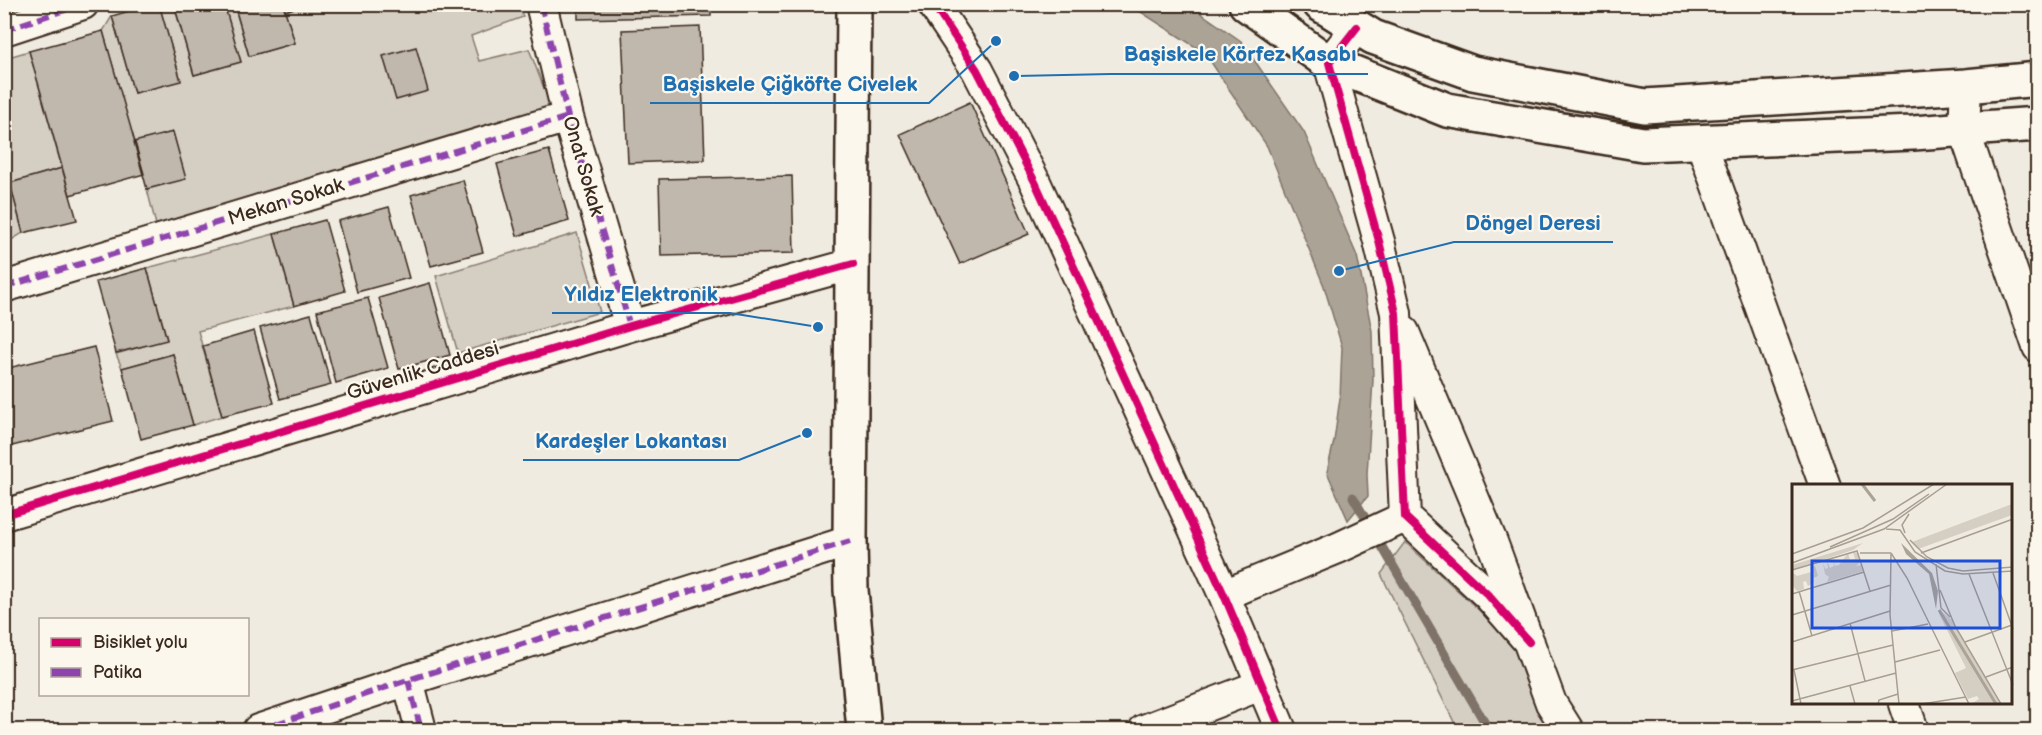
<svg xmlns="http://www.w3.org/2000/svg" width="2042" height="735" viewBox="0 0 2042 735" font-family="'Balsamiq Sans',sans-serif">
<rect width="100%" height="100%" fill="#f0ebe0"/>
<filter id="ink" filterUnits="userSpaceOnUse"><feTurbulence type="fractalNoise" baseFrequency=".0167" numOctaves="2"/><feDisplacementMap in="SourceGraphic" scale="12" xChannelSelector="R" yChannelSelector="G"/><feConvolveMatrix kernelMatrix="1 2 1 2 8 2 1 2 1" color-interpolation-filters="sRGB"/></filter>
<g filter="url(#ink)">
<path fill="#d5cec3" stroke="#887c70" stroke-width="1.5" d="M159 5H174L194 75 241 62 224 5H234L249 56 295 43 285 11 306 5H519L523 17 471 36 479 61 529 49 553 112 158 233 147 189 185 178 173 133 134 142 103 31 112 16 134 93 181 80Z
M29 51 62 168 10 183 23 233 5 244V58Z
M577 233 600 312 458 353 436 276Z
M274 234 294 306 198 331 222 416 193 425 173 354 122 368 116 354 167 339 147 268Z
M1405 542 1519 647 1553 730H1458L1381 574Z"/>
<path fill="#aca397" stroke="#7f7367" stroke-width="1.5" d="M1130 5H1189L1241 41 1304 132 1357 256 1372 331 1373 380 1367 474 1368 496 1348 520 1327 472 1334 441 1340 398 1342 347 1324 286 1267 146 1205 53Z"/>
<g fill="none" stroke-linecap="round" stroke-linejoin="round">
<path stroke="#7f7367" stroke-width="9" d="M1353 497 1489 730"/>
</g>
<path fill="#c0b8ad" stroke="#3b2a1e" stroke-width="1.5" d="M153 4H159L181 81 134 93 112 16Z
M174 4H224L241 62 194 75Z
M234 4H283L295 43 249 56Z
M283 4H306L285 11Z
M578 4H711V16L578 19Z
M700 27 705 160 628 163 622 30Z
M103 31 144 174 70 195 29 51Z
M416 47 428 91 396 100 383 56Z
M970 102 1029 234 960 264 900 134Z
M173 132 186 179 147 189 134 142Z
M549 150 569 221 517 236 497 164Z
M62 168 77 220 23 233 10 183Z
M792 176 794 253 661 256 659 179Z
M463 180 483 252 431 266 411 195Z
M389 207 409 278 357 292 338 221Z
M325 220 345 291 294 306 274 234Z
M147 268 167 340 116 353 96 282Z
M430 283 450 355 399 369 379 298Z
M368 298 388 368 336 383 317 311Z
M311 314 331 385 280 399 260 328Z
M254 331 274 403 222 416 203 346Z
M94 347 113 421 4 448V369Z
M173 354 193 425 141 439 122 368Z"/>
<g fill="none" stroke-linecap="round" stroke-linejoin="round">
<defs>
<path id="street" d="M541 4 568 117 630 326
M933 4 977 70 1035 182 1224 595 1281 730
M1357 27 1329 63 1379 241 1396 313 1405 517 1488 595 1529 642
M4 30 83 4
M1966 86 1964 130 2038 347
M1701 142 1825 486
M4 287 568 117
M1404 332 1492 542 1551 703 1568 730
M4 515 630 326 853 264
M1224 595 1338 548 1405 517
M408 680 421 730
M1904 704 1913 730
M258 730 408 680 850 541
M1144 730 1261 685"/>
<path id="secondary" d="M854 4 850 541 851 590 864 730
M1246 4 1329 63 1447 110 1643 144 1913 133 2038 124
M1320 4 1373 37 1473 73 1645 106 1966 86 2038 79"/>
</defs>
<use href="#street" stroke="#3b2a1e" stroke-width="34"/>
<use href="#secondary" stroke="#3b2a1e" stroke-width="38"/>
<use href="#street" stroke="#fbf7ec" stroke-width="30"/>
<use href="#secondary" stroke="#fbf7ec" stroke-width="33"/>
<path stroke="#8e44ad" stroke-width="6" stroke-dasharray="12 6" stroke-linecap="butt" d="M541 4 568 117 630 326
M4 30 83 4
M4 287 568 117
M408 680 421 730
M258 730 408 680 850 541"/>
<defs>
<path id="cycleway" d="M933 4 977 70 1035 182 1224 595 1281 730
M1357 27 1329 63 1379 241 1396 313 1405 517 1488 595 1529 642
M4 515 630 326 853 264"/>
</defs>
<use href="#cycleway" stroke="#fbf7ec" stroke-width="11"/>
<use href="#cycleway" stroke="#d6006c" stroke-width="8"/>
</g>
</g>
<g text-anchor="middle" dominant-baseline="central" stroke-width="4.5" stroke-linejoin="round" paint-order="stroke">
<g font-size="20" fill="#3b2a1e" stroke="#fbf7ec">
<text transform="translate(583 166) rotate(74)">Onat Sokak</text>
<text transform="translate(286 202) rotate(-17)">Mekan Sokak</text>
<text transform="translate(423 371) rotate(-17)">Güvenlik Caddesi</text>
</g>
</g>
<g transform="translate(1792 484)">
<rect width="220" height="220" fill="#f0ebe0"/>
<path d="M220 20V31L126 65 120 58ZM71 59 61 66 0 86V81ZM61 68 65 69 68 78 64 82 69 81 71 87 35 98 37 93 33 90 31 78 33 85 36 84 35 77 38 84 42 82 41 75 43 82 47 81 56 69 58 76 63 75ZM23 82 26 92 21 94 22 98 16 102 14 97 11 98 12 105 5 107 0 101V88L5 92 19 88 18 83ZM149 127 160 136 208 220H179L187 215 185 212 176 215 163 189 174 184 147 130Z" fill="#d5cec3"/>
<path d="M109 59 140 89 146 107 144 125 137 90 114 70Z" fill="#aca397"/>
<path fill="none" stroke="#aca397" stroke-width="3" d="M70 0 83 17M147 126 204 220"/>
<path fill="none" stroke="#a89e92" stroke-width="1.5" d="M94 45 108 46 123 68 153 87 171 90 221 87M113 49 110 41 117 30M118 56 135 73 156 84 171 87 221 83M38 63 101 35 137 10M68 69H99M99 69 115 94 177 220M129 69 221 35M0 70 71 44 142 0M99 70 98 131 107 220M0 79 92 45 155 0M144 80 149 124 158 133M0 86 65 67 78 107M201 89 221 145M177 90 221 201M148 106 163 142 209 220M7 107 20 152M0 110 72 88M0 131 99 101M58 139 73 197M100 147 136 140M0 158 98 127M173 158 220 141M103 178 148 166M0 186 101 161M2 186 9 220M194 193 221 183M58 202 63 220M0 217 104 189M86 220 87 216 106 210M130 220 174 213"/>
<path fill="#1d4ed8" fill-opacity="0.15" stroke="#1d4ed8" stroke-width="3" d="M20 77H208V144H20Z"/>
<rect width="220" height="220" fill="none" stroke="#3b2a1e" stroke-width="3"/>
</g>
<path fill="none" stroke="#1f6fb2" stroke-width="2" d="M1014 76L1111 74H1368M996 41L929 103H650M1339 271L1454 242H1613M818 327L730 313H552M807 433L739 460H523"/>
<g fill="#1f6fb2" stroke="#fbf7ec" stroke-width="2">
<circle cx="1014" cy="76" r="6"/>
<circle cx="996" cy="41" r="6"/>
<circle cx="1339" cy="271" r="6"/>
<circle cx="818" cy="327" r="6"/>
<circle cx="807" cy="433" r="6"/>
</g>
<g font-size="21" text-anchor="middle" font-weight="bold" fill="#1f6fb2" stroke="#fbf7ec" stroke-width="4.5" stroke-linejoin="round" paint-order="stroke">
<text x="1240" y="61">Başiskele Körfez Kasabı</text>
<text x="790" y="91">Başiskele Çiğköfte Civelek</text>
<text x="1533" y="230">Döngel Deresi</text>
<text x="641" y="301">Yıldız Elektronik</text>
<text x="631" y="448">Kardeşler Lokantası</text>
</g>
<rect width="2042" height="735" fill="none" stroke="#fbf7ec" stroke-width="24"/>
<rect x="12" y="12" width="2018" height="711" fill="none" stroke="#3b2a1e" stroke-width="2" filter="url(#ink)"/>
<rect x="39" y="618" width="210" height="78" fill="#fbf7ec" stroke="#aea59a" stroke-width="1.5"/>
<rect x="51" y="638" width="30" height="9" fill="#d6006c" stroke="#aea59a" stroke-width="1.5"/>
<text x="93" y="648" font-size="18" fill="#3b2a1e">Bisiklet yolu</text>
<rect x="51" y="668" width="30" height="9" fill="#8e44ad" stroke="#aea59a" stroke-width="1.5"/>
<text x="93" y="678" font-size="18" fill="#3b2a1e">Patika</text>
</svg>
